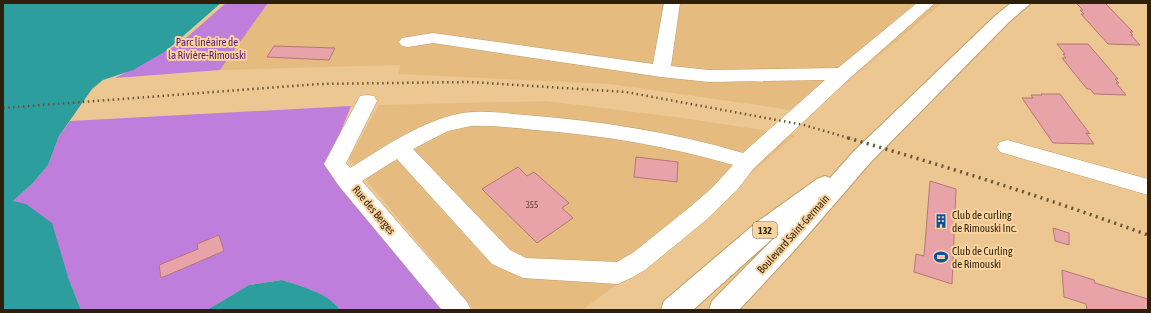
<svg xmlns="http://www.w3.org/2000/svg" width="1151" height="313" viewBox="0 0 1151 313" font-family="'Asap Condensed',sans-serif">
<rect width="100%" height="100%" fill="#ecc792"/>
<path fill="#e6bb80" d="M268 3H942L808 115 778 108 610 84 399 74 400 65 220 70Z
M546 101 683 118 795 135 651 260 582 310H474L349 159 379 105Z"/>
<path fill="#c07edc" d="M226 3H268L220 70 115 78 179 44Z
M351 106 326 168 447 310H340L335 304 312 290 282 280 249 285 207 310H81L68 277 13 201 33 183 48 165 59 136 70 121Z"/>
<path fill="#2d9e9e" d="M3 3H221L166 51 133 70 103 80 92 89 59 136 48 165 33 183 13 201 26 204 52 223 68 277 81 310H3Z
M282 280C302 287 327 292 340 310H207L249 285Z"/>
<path fill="#e7a3a7" stroke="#b5767a" d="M1076 3H1105L1133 32H1130L1133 35H1131L1140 45 1108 44 1081 14H1084L1080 10H1083Z
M1057 44H1088L1118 79H1115L1119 83H1116L1126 95 1094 94 1090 89H1087L1062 58H1066L1063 54H1065Z
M274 46 335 48 329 60 267 57Z
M1041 94H1060L1090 134 1086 133 1094 144 1053 143 1022 98H1033L1031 95H1042Z
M636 157 678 162 677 182 634 177Z
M518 167 527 176 534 172 569 203 562 208 573 218 537 243 482 189Z
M930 181 956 189 952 284 914 272 916 254 924 256Z
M1053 228 1069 233V245L1055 241Z
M219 235 224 251 161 278 159 265 198 249 197 244Z
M1062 270 1094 280 1095 283 1148 299V310H1087L1086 304 1064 297Z"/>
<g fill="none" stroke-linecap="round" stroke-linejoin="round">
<defs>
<path id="minor" d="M664 3H680L671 66 709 70 838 68 917 3H935L850 78 754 168 737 190 706 220 645 270 633 277 618 284 523 278 492 264 397 159 362 181 467 302 471 310H442L339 186 324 164 360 96 367 95 374 96 377 101 346 163 350 168C383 148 415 125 453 115 477 109 501 113 525 115 600 121 672 132 743 153L825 80 709 82 661 77 433 43 408 47 402 46 399 42 402 38 433 33 653 64ZM471 126C492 125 514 128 535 130 602 135 668 146 733 165L712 188 690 207 634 252 617 262 526 258 510 250 413 149 448 131Z
M1007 140 1148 179V195L1000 152 997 147 1000 142Z"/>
<path id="major" d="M1011 3H1031L1008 23 870 163 793 252 739 310H709L712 301 782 230 693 310H661L664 301 757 222 817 179 825 176 830 178 854 151 996 15Z"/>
</defs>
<use href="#minor" stroke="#c19d6a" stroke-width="1"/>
<use href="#major" stroke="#c19d6a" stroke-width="2"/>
<use href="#minor" fill="#fff" fill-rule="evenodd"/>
<use href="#major" fill="#fff" fill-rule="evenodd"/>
<path stroke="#695334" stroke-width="2.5" stroke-dasharray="1.5 3.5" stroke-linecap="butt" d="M3 108 319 84 470 82 626 92 804 125 852 139"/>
<path stroke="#695334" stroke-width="3.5" stroke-dasharray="2 4.5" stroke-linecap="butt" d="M848 138C949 167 1049 199 1148 235"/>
</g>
<defs>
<symbol id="building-bare" viewBox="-9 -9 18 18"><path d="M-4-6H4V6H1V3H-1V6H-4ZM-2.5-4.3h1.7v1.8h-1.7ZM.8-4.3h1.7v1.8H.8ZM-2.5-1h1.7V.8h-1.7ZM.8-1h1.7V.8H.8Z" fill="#0854a3" stroke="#fad49f" stroke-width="2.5" paint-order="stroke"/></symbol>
<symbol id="stadium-bare" viewBox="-9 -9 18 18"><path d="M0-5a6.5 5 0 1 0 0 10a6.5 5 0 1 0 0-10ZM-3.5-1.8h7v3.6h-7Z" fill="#0854a3" stroke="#fad49f" stroke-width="2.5" paint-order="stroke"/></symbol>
</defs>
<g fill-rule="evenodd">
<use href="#building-bare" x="931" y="211" width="20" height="20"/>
<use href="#stadium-bare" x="931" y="247" width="20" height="20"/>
</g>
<g text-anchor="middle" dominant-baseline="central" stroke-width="4" stroke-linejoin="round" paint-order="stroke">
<g font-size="9" fill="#5c4031">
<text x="532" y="205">355</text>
</g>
<rect fill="#fad49f" stroke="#6a5537" stroke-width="1" x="753" y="222" width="24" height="16" rx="3"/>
<g font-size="10" font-weight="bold" fill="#2d1f0a">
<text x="765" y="230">132</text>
</g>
<g font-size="11" fill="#5d1875" stroke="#fad49f">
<text x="207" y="42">Parc linéaire de<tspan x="207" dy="13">la Rivière-Rimouski</tspan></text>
</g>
<g font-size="11" fill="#2d1f0a" stroke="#fad49f">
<text transform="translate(374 210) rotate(50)">Rue des Berges</text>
<text transform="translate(793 234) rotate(-48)">Boulevard Saint-Germain</text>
</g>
<g font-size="11" fill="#2d1f0a" stroke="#fad49f" text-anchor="start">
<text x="952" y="215">Club de curling<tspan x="952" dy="13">de Rimouski Inc.</tspan></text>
<text x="952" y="251">Club de Curling<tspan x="952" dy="13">de Rimouski</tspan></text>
</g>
</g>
<rect width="1151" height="313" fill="none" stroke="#2d1f0a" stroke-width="8"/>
</svg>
